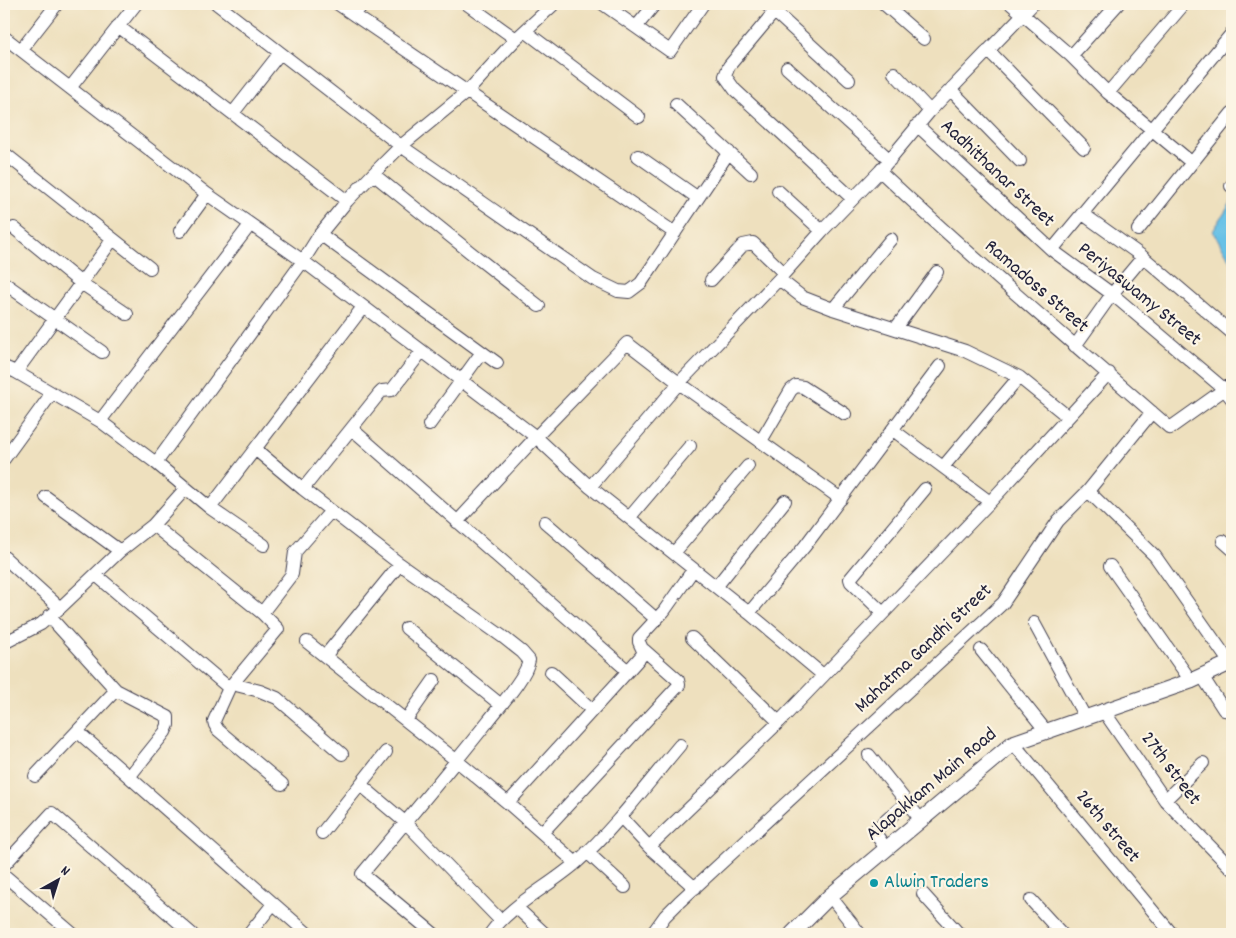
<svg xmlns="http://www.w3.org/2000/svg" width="1236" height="938" viewBox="0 0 1236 938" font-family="Dekko,sans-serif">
<rect width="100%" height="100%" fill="#fcf5e5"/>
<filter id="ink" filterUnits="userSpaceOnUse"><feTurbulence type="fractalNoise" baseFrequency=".02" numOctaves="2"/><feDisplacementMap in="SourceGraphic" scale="10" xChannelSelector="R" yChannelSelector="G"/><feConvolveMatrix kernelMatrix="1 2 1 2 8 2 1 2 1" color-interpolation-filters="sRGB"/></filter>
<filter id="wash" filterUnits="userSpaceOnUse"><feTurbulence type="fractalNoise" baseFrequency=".0096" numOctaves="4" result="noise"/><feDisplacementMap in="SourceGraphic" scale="20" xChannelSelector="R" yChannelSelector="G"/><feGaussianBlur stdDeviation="1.12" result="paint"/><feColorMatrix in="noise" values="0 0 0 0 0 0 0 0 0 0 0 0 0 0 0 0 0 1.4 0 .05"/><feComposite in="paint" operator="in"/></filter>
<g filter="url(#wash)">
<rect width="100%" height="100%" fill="#eee0be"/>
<path fill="#68c1e6" stroke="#457290" d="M1232 201V264L1213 231Z"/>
</g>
<g filter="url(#ink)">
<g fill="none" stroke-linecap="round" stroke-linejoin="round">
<defs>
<path id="minor" d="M217 4 401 146 593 279 618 291 629 292 641 283 729 152
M338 4 675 233
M467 4 516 39
M603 4 670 51 703 4
M766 4 849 80
M884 4 924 39
M1011 4 1071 56 1108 93 1191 162
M775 11 729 66 725 76 735 90 853 199
M354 15 363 4
M118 26 347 201
M636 27 655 4
M525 31 639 117
M4 37 207 194 303 261 536 437 590 487 749 613 823 675
M21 50 57 4
M988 50 1084 148
M1071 56 1118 4
M787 68 890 160
M894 73 930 111
M70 88 136 4
M951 90 1020 161
M1108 93 1184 4
M676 104 751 173
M233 113 280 53
M917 125 1052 250 1112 294 1224 389 1232 399
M4 153 150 268
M638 156 698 198
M880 171C974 260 1073 343 1170 428L1232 384
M373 174 470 252 539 306
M1231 186 1232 185
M778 191 822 231
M1083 214 1143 257 1232 333
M14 228 81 283 127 314
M1138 230 1232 113
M180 231 207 194
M320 234 497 363
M1052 250 1232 33
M779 279 802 297 833 309 965 351 1019 377 1067 416
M711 280 743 245 753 243 784 273
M4 283 102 352
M833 309 891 239
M896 328 937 272
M1075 346 1112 294 1143 257
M4 367 16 372 100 421 156 463
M16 372 113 239
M100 421 250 225
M429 425 482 352
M352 429 628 671 508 803
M893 430 990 502
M761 441 791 390 796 386 803 387 845 414
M255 449 303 489 400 564 503 637 522 652 529 660C527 676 499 707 489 720 448 772 405 823 362 874L434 934
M4 459 52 393
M943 467 1019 377
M590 487 679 383 779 279 822 231 880 171 930 111 1033 4
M186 488 210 508 264 545
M303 489 379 394 382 391 392 390 422 351
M1088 491 1155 556 1230 663
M46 497 120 551
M210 508 363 307
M629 518 690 446
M457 522 536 437 627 343 679 383 841 499
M545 522 656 619
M153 525 262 613 278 629 229 688 214 721 215 725 218 730 282 784
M1223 541 1232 549
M674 553 748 466
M4 557 60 608
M1110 566 1191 681
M96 575 229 688
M716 587 785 501
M262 613 292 574 295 552 331 511
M749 613 805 546 940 366
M883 613 851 582 850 579 925 489
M49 616 116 690 168 717V725L165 732 129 777
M1034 623 1085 717
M406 628 501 705
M692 638 779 722
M307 642 457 761 508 803 576 863
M4 643 41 624 60 608 120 551 153 525 186 488 156 463 303 261 320 234 347 201 373 174 401 146 468 91 516 39 554 4
M981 650 1046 731
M325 656 400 564
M628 671 644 653 639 642V638L664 611 693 570
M551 672 592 710
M1202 676 1224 710 1232 711
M232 684 260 691 277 698 342 754
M1103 710 1165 800 1232 869
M406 720 434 680
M78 732 308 934
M1013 743 1172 934
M869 755 921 820
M35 776 116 690
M361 785 406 823 500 920
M1165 800 1203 763
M621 817 649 847 695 888
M322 833 386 752
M542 833 679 685 678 680 644 650
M649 847 779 722 990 502 1109 373
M886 849 874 831 907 802
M587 852 625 887
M4 865 52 813 192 934
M4 875 73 934
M923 894 959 934
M830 896 860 934
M1031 900 1062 934
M517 908 545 934
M249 934 273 904
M490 934C511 904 550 886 577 862 616 827 647 784 680 745
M652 934 665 916 679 902 1003 603 1058 521 1088 491 1152 412"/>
<path id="major" d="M792 934 830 896 1013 743 1191 681 1232 662"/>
</defs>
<use href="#minor" stroke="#413e4f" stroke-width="14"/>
<use href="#major" stroke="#413e4f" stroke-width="17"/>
<use href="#minor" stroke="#fff" stroke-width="12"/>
<use href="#major" stroke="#fff" stroke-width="15"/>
</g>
</g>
<circle fill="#0f9aa8" stroke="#fcf5e5" stroke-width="2" cx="874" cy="883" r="5"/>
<g text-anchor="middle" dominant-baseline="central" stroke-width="4.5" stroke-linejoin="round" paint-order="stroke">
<g font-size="20" fill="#22223b" stroke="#fcf5e5">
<text transform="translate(997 174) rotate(43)">Aadhithanar Street</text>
<text transform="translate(1036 287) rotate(41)">Ramadoss Street</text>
<text transform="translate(1139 295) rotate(39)">Periyaswamy Street</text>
<text transform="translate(924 649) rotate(-43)">Mahatma Gandhi Street</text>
<text transform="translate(1170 769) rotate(53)">27th street</text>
<text transform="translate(932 785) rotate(-40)">Alapakkam Main Road</text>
<text transform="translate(1107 827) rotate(50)">26th street</text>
</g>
<g font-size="20" fill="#0d838f" stroke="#fcf5e5" text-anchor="start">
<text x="884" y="883">Alwin Traders</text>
</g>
</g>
<rect width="1236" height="938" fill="none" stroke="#fcf5e5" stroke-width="20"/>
<g transform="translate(58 880) rotate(39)" stroke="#fcf5e5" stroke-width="4" paint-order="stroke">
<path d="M0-4L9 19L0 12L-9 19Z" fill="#22223b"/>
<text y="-8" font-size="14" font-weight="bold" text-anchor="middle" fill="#22223b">N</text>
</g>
</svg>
